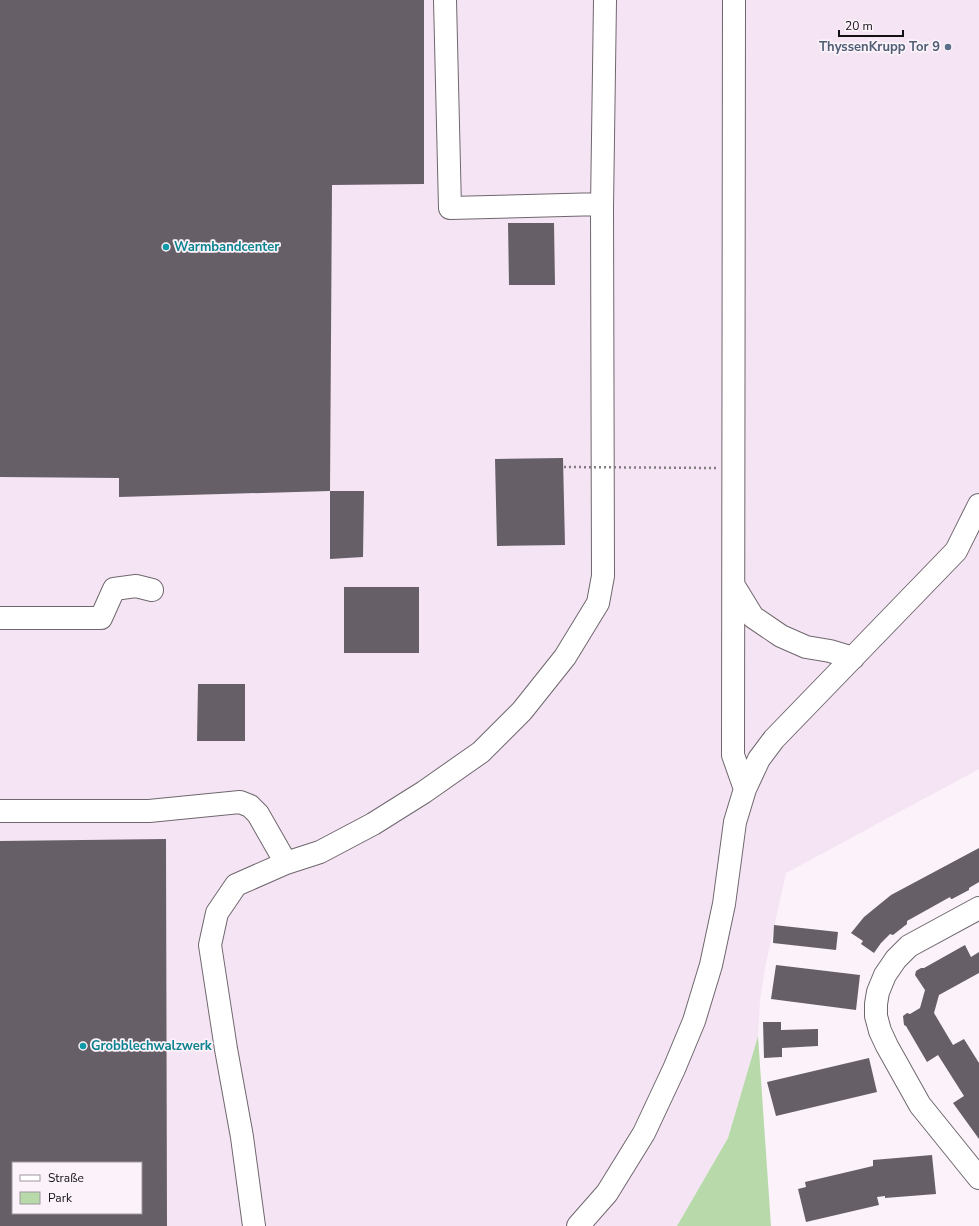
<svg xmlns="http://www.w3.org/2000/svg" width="979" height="1226" viewBox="0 0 979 1226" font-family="'Nunito Sans',sans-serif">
<rect width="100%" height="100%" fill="#fbf2fa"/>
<path fill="#f5e5f4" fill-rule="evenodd" d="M0 0H979V769L786 873 765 968 760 1000 758 1036 728 1138 677 1226H0ZM13 1163H141V1213H13Z"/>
<path fill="#b8daaa" d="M758 1036 771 1226H677L728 1138Z"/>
<path fill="#675f67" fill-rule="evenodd" d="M0 0H424V184L332 185 330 491 119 497V478L0 477Z
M508 223H554L555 285H509Z
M563 458 565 545 497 546 495 459Z
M330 491H364L363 557 330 559Z
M344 587H419V653H344Z
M198 684H245V741H197Z
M166 839 167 1226H0V841ZM13 1163H141V1213H13Z
M979 848V882L969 888V890L952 899H951L950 897 907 921V924L893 935 890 934 881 943 874 953 861 944 863 941 851 933 864 917 891 895Z
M774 925 838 932 836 950 773 943Z
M965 945 971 957 979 952V973L939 995 934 1013 953 1045 964 1039 979 1063V1139L953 1103 964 1096 938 1055 927 1062 906 1026 904 1025 903 1016 907 1013 910 1014 920 1008 925 990 915 975 916 971 921 968H924Z
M776 965 860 975 856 1010 771 999Z
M763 1022H781V1030L818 1029V1046L782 1048V1057L764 1058Z
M869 1058 877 1092 776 1116 767 1082Z
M932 1155 936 1194 885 1198V1196L877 1197 879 1205 806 1222 798 1189 806 1187 805 1182 873 1166V1160Z"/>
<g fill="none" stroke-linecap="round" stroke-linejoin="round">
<defs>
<path id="minor" d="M445 0 450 208 602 204
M734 0 733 755 745 789
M734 586 753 617 781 636 806 647 830 651 853 658
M0 618H101L114 589 136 586 152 590
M0 811H149L240 802 250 806 258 814 286 863
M979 908 909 946 896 959 885 975 878 992 876 1004V1016L880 1031 887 1046 920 1105 979 1178
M254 1226 242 1137 226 1049 210 945 217 913 236 885 286 863 320 852 373 824 424 792 481 752 522 711 565 657 598 603 603 576 602 207 605 0
M578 1226 607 1193 644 1133 674 1069 694 1021 711 965 724 904 735 822 745 789 759 759 774 739 956 551 979 505"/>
</defs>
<use href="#minor" stroke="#6f676e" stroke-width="24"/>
<use href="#minor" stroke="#fff" stroke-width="22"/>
<path stroke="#827c81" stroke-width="2.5" stroke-dasharray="2 3" stroke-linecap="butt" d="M564 467 717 468"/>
</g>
<circle fill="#5c6f8a" stroke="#fbf2fa" stroke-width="1.5" cx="948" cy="47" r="4"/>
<g fill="#0f9aa8" stroke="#fbf2fa" stroke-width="1.5">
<circle cx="166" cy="247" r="4"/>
<circle cx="83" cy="1046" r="4"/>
</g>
<g text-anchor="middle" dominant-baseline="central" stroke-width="3.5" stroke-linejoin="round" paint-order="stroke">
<g font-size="13" font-weight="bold" fill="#4e5e75" stroke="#fbf2fa" text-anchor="end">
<text x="940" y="47">ThyssenKrupp Tor 9</text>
</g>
<g font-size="13" font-weight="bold" fill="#0d838f" stroke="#fbf2fa" text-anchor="start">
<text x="174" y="247">Warmbandcenter</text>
<text x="91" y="1046">Grobblechwalzwerk</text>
</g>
</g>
<rect x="12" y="1162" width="130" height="52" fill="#fbf2fa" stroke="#9e989e"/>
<rect x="20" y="1175" width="20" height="6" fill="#ffffff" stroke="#9e989e"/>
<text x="48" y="1182" font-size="12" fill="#131013">Straße</text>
<rect x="20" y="1192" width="20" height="12" fill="#b8daaa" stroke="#9e989e"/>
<text x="48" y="1202" font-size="12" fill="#131013">Park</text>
<path d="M839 30v6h64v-6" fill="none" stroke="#131013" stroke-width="2"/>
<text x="845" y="30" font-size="12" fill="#131013" stroke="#fbf2fa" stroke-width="3" paint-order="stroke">20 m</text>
</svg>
